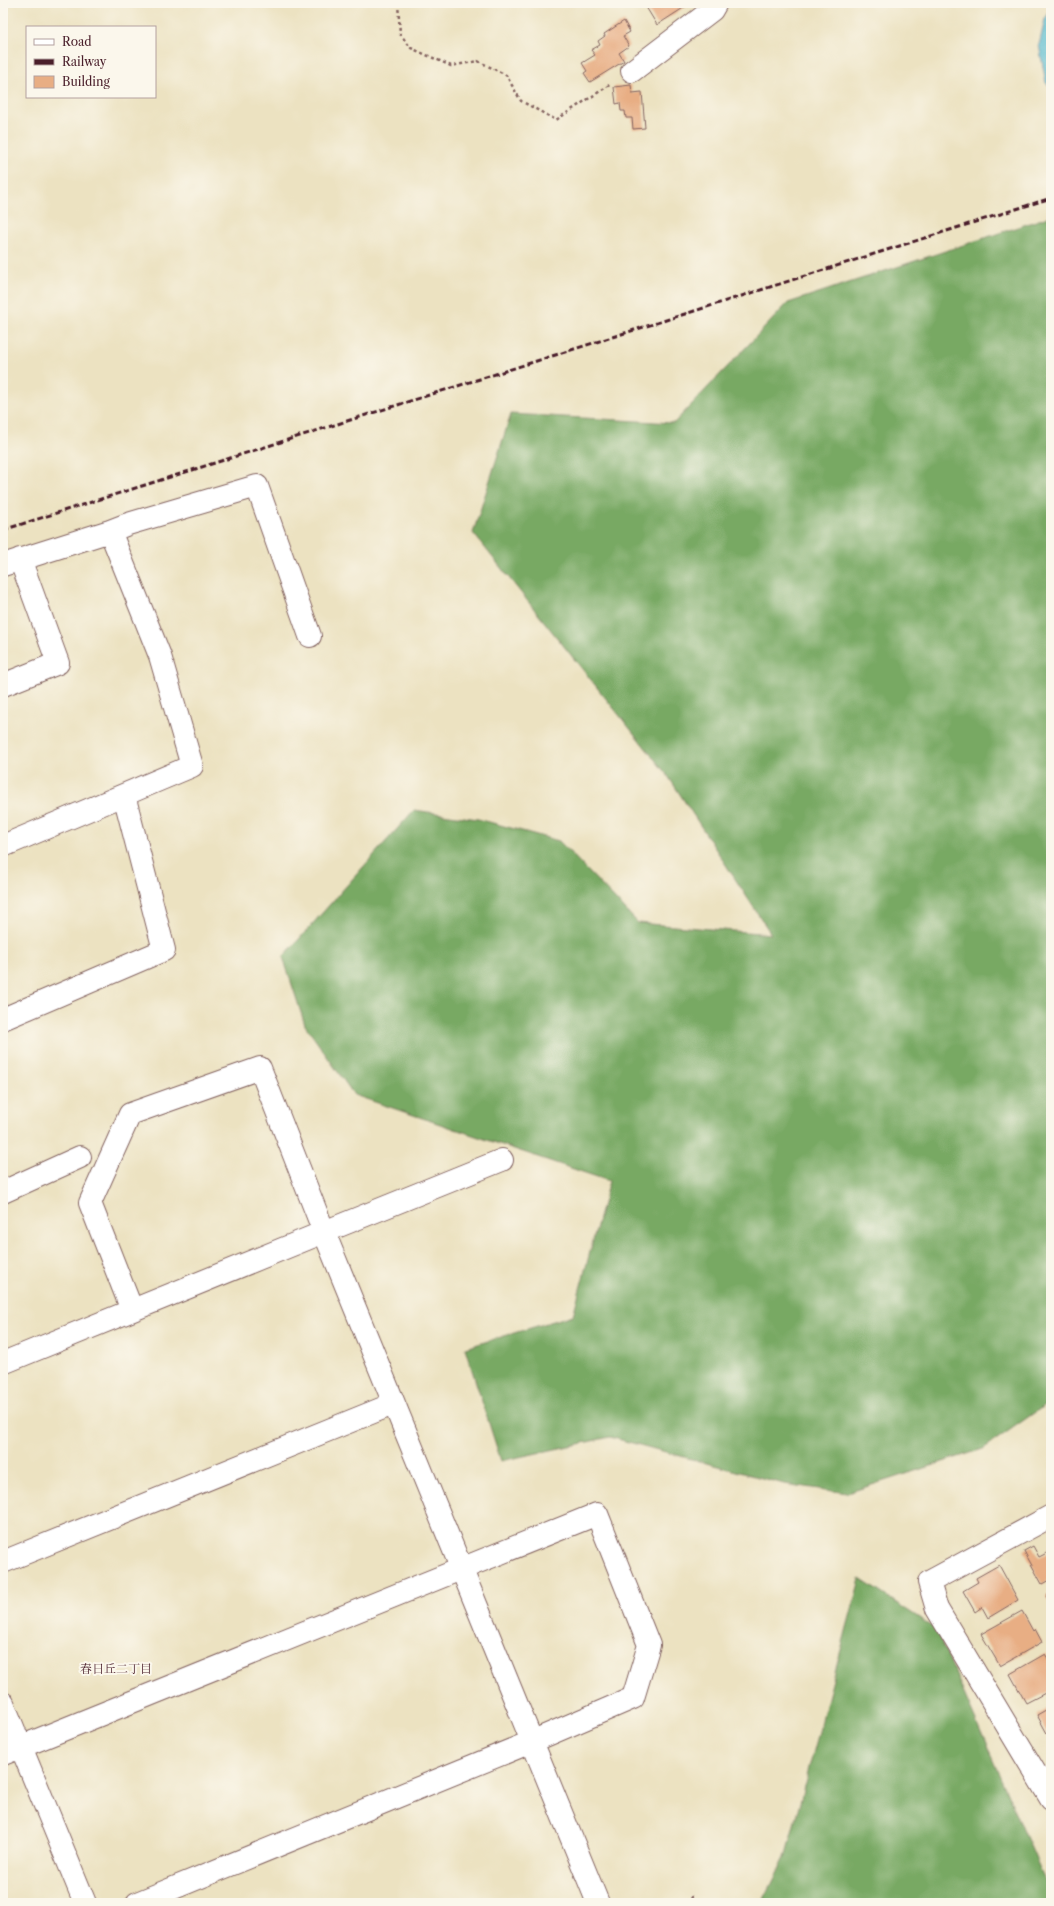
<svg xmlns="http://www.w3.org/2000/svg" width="1054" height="1906" viewBox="0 0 1054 1906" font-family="'Libre Caslon Text','Noto Serif JP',serif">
<rect width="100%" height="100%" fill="#fbf7ec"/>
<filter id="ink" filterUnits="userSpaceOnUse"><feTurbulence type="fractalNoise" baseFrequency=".025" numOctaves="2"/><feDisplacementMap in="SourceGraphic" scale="8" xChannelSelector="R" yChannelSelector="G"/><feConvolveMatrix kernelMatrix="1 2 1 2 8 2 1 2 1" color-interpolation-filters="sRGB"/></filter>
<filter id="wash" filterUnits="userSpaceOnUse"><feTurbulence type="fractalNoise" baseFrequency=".012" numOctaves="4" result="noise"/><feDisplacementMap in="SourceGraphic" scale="16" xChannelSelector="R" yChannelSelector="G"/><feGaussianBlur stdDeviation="0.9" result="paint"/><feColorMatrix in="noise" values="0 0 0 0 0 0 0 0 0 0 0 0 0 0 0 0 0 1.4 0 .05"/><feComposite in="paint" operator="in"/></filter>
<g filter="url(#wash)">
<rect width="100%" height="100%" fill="#ece2c1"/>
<path fill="#78a964" stroke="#616448" d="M1051 216V1401L983 1449 847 1493 784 1484 610 1437 501 1461 465 1348 573 1315 609 1181 354 1095 305 1025 283 957 414 810 478 819 559 841 638 923 771 934 668 776 473 533 511 414 674 423 788 303Z
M860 1579 936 1629 1051 1894V1903H762L785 1858Z"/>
<path fill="#4fb8cc" stroke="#4c6c7c" d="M1051 10V87L1046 83 1039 45 1045 19Z"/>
<g id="blocks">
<path fill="#e8ae84" d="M652 3H691L657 25 646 7Z
M624 21 630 32 623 36 629 46 619 53 624 61 590 82 584 73 587 71 582 63 595 55 591 50 600 45 598 41 605 36 604 34Z
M631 85 632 93 642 92 645 128 633 129 632 118H626L625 111H621L620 103 616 104 614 87Z
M1033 1546 1039 1557 1051 1551V1579L1042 1584 1024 1551Z
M999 1565 1018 1600 988 1618 982 1607 975 1612 963 1591 978 1582 976 1578Z
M1051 1593V1605L1046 1596Z
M1022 1611 1033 1631 1035 1629 1042 1642 1000 1666 981 1634Z
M1045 1654 1051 1663V1690L1026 1703 1010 1674Z
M1051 1707V1736L1049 1737 1037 1715Z"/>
</g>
</g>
<g filter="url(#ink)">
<use href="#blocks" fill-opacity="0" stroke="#836360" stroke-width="1"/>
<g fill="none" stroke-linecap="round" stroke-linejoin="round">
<defs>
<path id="minor" d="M632 71 712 10 716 3
M110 531 128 524 257 486 310 636
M3 565 110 531 160 656 192 766 3 846
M3 685 58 663 20 559
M3 1019 164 950 124 795
M3 1192 80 1157
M132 1310 90 1203 130 1114 260 1068 324 1232 502 1160
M3 1363 324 1232 598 1903
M1051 1516 929 1582 937 1609 1051 1799
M3 1562 393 1404
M3 1703 85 1903
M3 1754 597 1514 649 1645 633 1698 531 1742 137 1903"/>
</defs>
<use href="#minor" stroke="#836360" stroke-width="24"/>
<path stroke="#836360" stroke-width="2.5" stroke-dasharray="3 3" stroke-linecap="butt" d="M398 3 400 34 411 48 451 66 478 61 506 75 521 101 556 120 611 84
M691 1896 694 1903"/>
<use href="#minor" stroke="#fff" stroke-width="22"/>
<path stroke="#4a1f2b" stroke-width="3" stroke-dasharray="6 3" stroke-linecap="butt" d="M3 530 1051 198"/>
</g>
</g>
<g text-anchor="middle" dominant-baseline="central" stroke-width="4" stroke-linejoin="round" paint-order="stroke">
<g font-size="12" fill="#4a1f2b" stroke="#fbf7ec">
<text x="116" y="1668">春日丘二丁目</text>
</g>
</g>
<rect width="1054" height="1906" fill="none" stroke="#fbf7ec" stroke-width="16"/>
<rect x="26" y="26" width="130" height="72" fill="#fbf7ec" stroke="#b4a19f"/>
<rect x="34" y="39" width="20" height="6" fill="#ffffff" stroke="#b4a19f"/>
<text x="62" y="46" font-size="12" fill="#4a1f2b">Road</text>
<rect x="34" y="59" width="20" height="6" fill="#4a1f2b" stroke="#b4a19f"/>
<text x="62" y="66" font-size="12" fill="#4a1f2b">Railway</text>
<rect x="34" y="76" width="20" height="12" fill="#e8ae84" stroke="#b4a19f"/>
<text x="62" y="86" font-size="12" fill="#4a1f2b">Building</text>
</svg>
